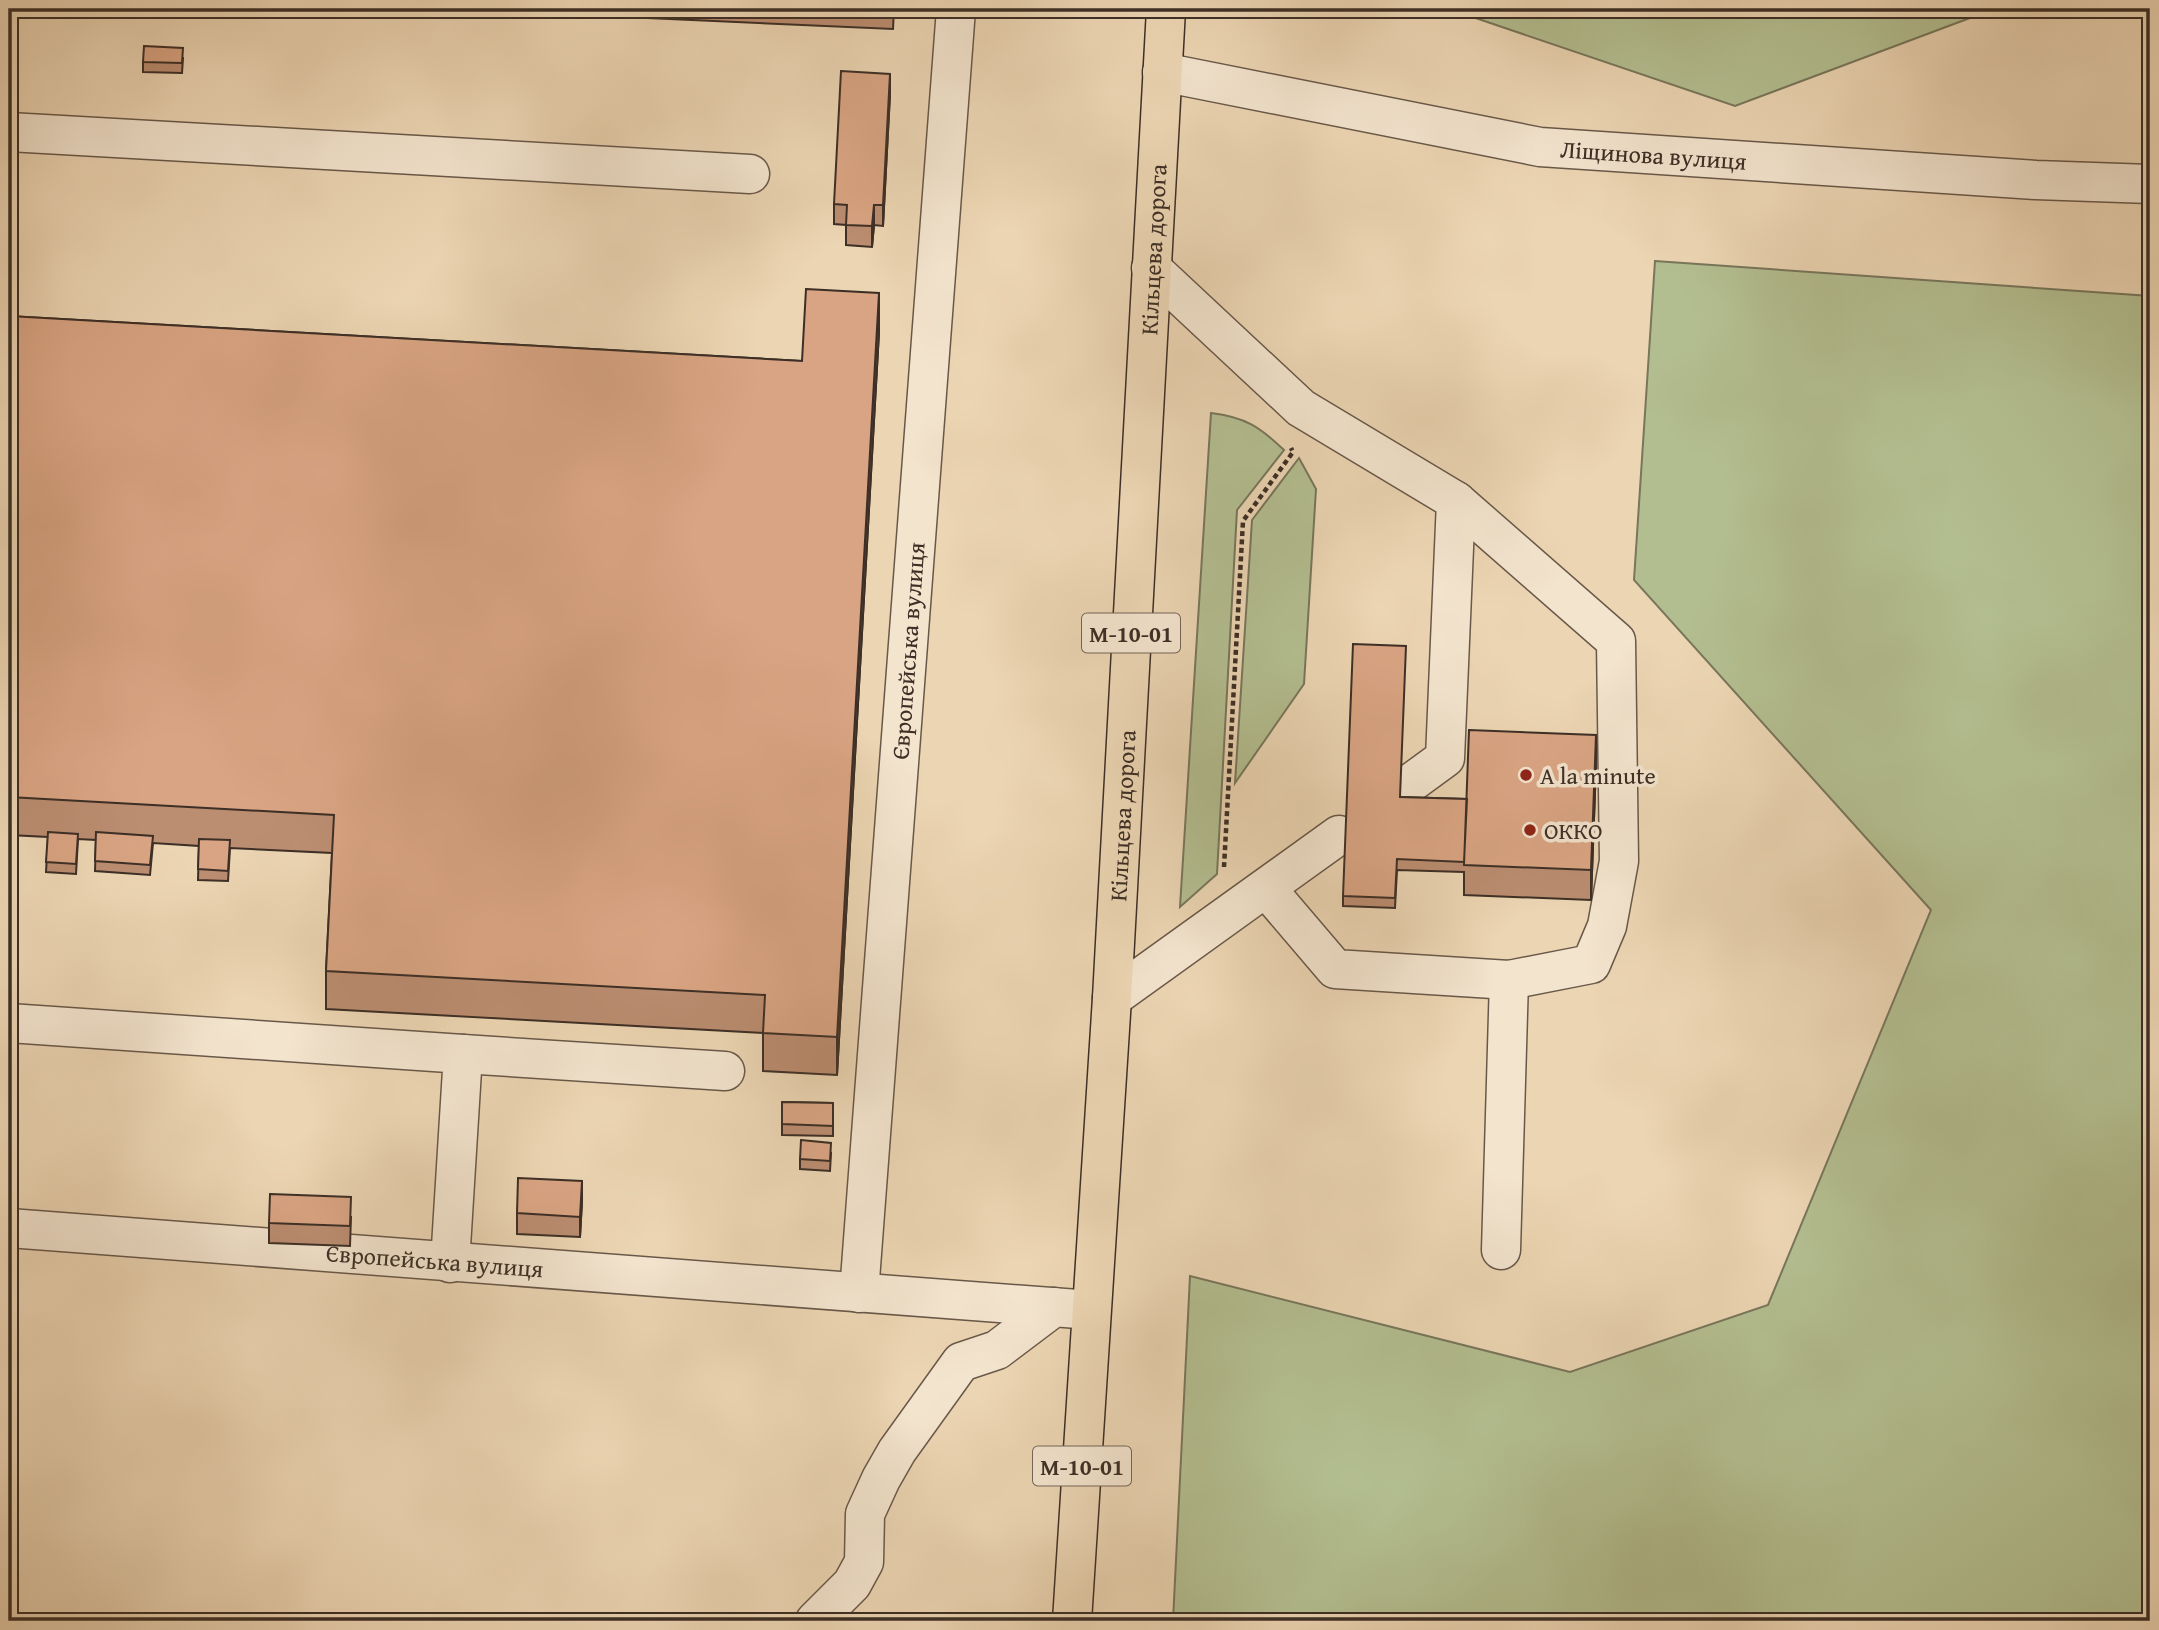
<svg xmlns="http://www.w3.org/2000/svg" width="2159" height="1630" viewBox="0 0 2159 1630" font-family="'Gentium Book Plus',serif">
<rect width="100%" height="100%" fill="#ecd5b3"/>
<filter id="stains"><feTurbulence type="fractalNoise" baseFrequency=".00286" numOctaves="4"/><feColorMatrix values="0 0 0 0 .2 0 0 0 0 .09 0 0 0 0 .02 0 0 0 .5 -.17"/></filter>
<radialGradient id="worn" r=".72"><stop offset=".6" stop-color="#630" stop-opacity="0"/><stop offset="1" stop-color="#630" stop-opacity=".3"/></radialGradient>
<path fill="#b3be90" stroke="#78765b" stroke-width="2" d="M1449 9H1994L1735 106Z
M1655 261 2150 296V1621H1173L1190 1276 1570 1372 1768 1305 1931 910 1634 580Z
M1211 413C1245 417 1260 427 1284 450L1237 510 1217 874 1180 907Z
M1299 458 1316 489 1304 684 1235 783 1252 520Z"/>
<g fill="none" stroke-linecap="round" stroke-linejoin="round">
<defs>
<g id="minor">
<path id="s1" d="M1162 72 1540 147 2036 180 2150 184"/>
<path d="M9 132 750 174"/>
<path d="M1151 268 1301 408 1456 501 1445 758 1404 788"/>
<path d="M1266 888 1335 969 1509 980 1591 964 1607 926 1619 861 1616 641 1456 501"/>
<path d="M1112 998 1339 835"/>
<path d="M9 1023 463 1054 450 1263"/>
<path d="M463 1054 725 1071"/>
<path id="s2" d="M9 1228 1091 1310"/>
<path d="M1501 1250 1509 980"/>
<path id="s3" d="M859 1293 956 9"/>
<path d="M815 1621 852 1584 864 1562 865 1514 881 1479 897 1451 961 1362 997 1350 1054 1307"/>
</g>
<g id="highway">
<path id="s4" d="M1072 1621 1112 998 1166 9"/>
</g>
</defs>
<use href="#minor" stroke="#695849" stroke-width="41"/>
<use href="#highway" stroke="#3d2f26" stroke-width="41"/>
<path stroke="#3d2f26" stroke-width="4.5" stroke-dasharray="5 3.5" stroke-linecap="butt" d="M1224 867 1243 521 1293 452 1291 448"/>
<use href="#minor" stroke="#f3e4ce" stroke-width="38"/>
<use href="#highway" stroke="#ecd5b3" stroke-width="38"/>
</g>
<path fill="#bb8d71" stroke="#3d2f26" stroke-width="2" d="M444 9H894L893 29Z
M183 58 182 73 143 72V62Z
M890 94 883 226 874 225 872 247 846 245V225L834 224V204Z
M9 316 802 361 879 332 837 1075 763 1071V1033L326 1009V971L332 853 230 848 228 881 198 880 199 846 153 843 150 875 95 871 96 840 78 839 76 874 46 872 48 837 9 835Z
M1596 765 1591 900 1464 895V872L1397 870 1395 908 1343 906V896L1400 797 1467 799Z
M782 1102 833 1103V1136L782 1135Z
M831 1153 830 1171 800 1169V1159Z
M582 1201 580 1237 517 1234V1213Z
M351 1217 350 1246 269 1243V1223Z"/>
<path fill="#98735c" stroke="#3d2f26" stroke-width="2" d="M890 74V94L883 226V205Z
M874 205V225L872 247V226Z
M879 293V332L837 1075V1037Z
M1596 735V765L1591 900V870Z
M582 1181V1201L580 1237V1217Z"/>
<path fill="#d9a483" stroke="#3d2f26" stroke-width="2" d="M144 46 183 48 182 63 143 62Z
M841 71 890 74 883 205H874L872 226 846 225 847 205 834 204Z
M806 289 879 293 837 1037 763 1033 765 995 326 971 334 815 9 797V316L802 361Z
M1353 644 1406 646 1400 797 1467 799 1464 862 1397 859 1395 898 1343 896Z
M1469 730 1596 735 1591 870 1464 865Z
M48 832 78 834 76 864 46 862Z
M96 832 153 836 150 865 95 861Z
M199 839 230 840 228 871 198 869Z
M782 1102 833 1103V1126L782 1124Z
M801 1140 831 1143 830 1161 800 1159Z
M518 1178 582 1181 580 1217 517 1213Z
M270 1194 351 1197 350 1226 269 1223Z"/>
<g fill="#8f2418" stroke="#f3e4ce" stroke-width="2.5">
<circle cx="1526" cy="775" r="7"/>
<circle cx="1530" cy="830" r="7"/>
</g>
<g text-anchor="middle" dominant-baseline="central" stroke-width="7" stroke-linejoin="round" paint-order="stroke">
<g fill="#f3e4ce" stroke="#746558" stroke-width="2">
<rect x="1082" y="613.5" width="98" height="39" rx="5"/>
<rect x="1033" y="1446.5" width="98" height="39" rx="5"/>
</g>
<g font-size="23" font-weight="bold" fill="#3d2f26">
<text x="1131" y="633">М-10-01</text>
<text x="1082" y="1466">М-10-01</text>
</g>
<g font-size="24" fill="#3d2f26" stroke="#f3e4ce">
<text stroke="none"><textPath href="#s1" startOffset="499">Ліщинова вулиця</textPath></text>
<text stroke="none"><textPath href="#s4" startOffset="1374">Кільцева дорога</textPath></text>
<text stroke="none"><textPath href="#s3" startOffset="644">Європейська вулиця</textPath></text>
<text stroke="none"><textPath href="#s4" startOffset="807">Кільцева дорога</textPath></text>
<text stroke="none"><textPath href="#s2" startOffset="427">Європейська вулиця</textPath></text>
</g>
<g font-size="24" fill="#3d2f26" stroke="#f3e4ce" text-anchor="start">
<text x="1540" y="775">A la minute</text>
<text x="1544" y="830">ОККО</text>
</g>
</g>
<rect width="2159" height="1630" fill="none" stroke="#ecd5b3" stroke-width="35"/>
<rect x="10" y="10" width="2138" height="1609" fill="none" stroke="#3d2f26" stroke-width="3.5"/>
<rect x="18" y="18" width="2124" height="1595" fill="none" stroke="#3d2f26" stroke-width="2"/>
<rect width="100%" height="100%" filter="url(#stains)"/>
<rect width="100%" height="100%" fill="url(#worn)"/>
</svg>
